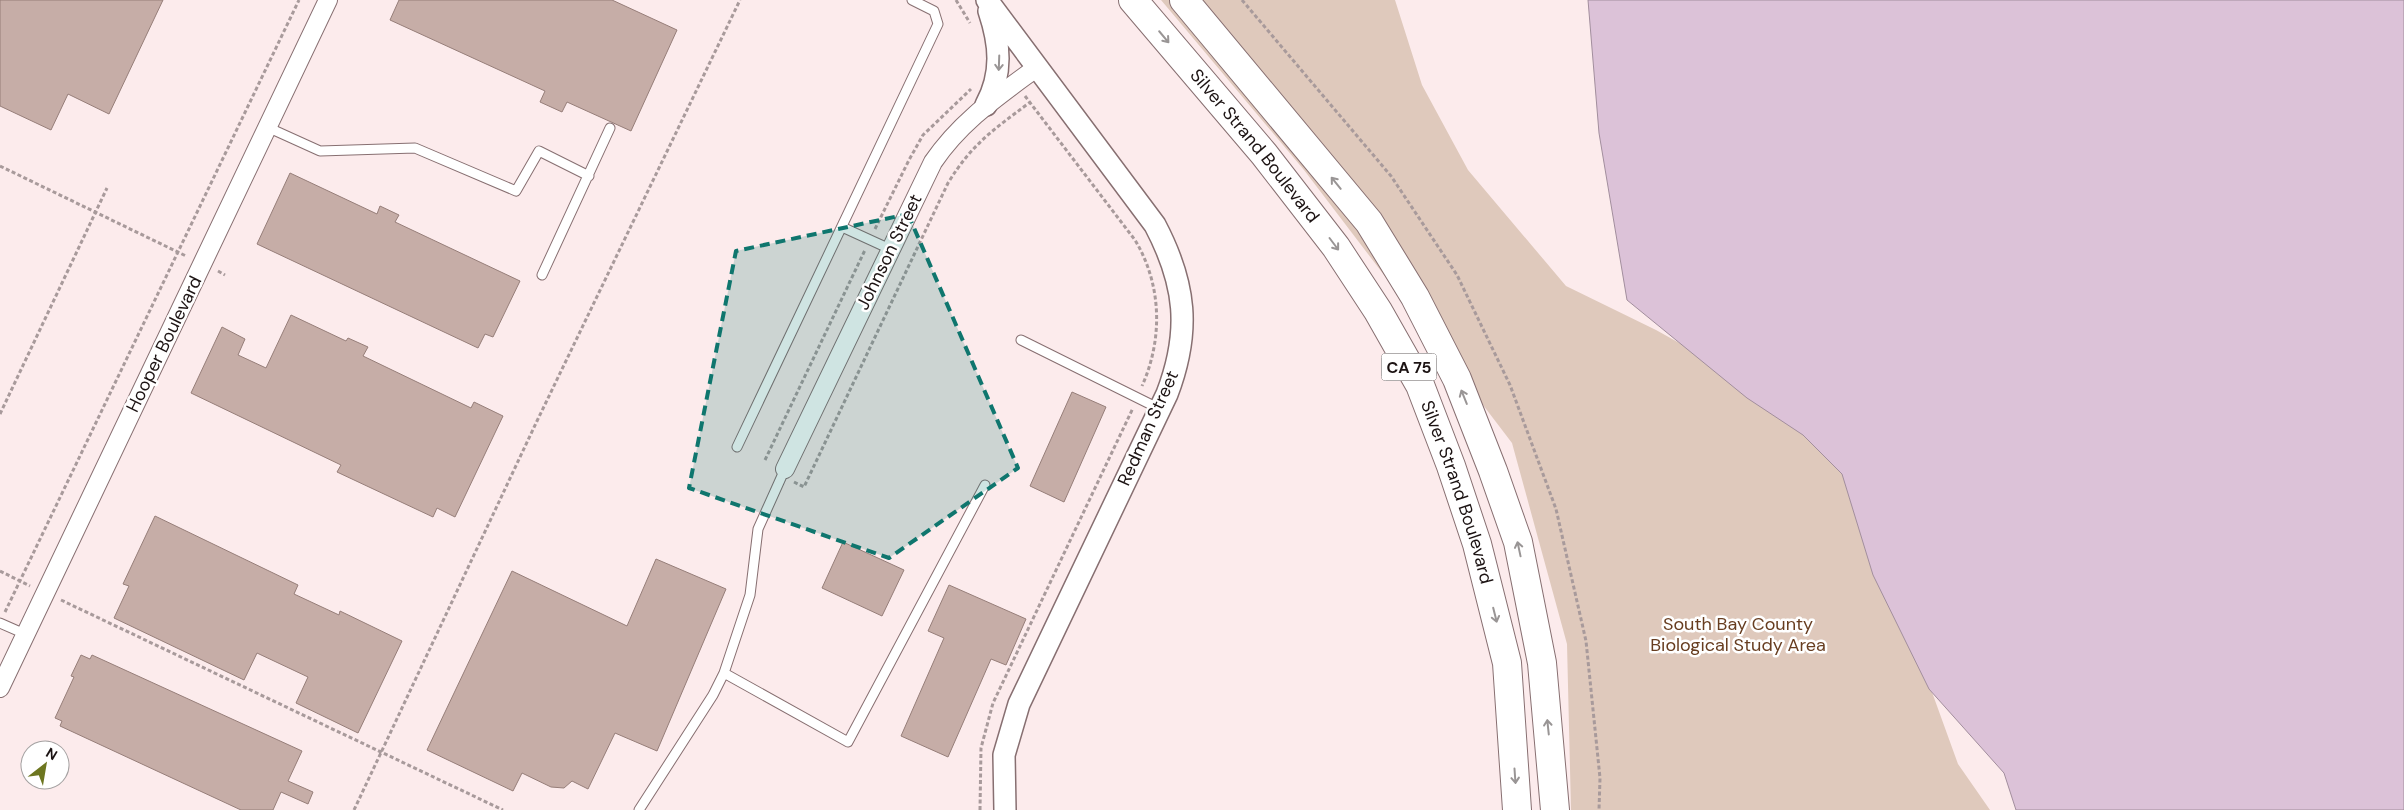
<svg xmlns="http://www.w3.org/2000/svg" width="2404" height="810" viewBox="0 0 2404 810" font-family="'DM Sans',sans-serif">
<rect width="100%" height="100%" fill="#fcebec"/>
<path fill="#dfc9bc" d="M1161 0H1395L1422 85 1468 170 1566 286 1656 330 1773 395 1848 460 1958 764 1990 810H1571L1567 644 1512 443 1304 170Z"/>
<path fill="#dcc2d8" stroke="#a28e9d" d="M1588 0H2404V810H2016L2004 773 1929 689 1873 575 1842 474 1803 435 1747 398 1627 300 1599 133Z"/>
<path fill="#c6ada7" stroke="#967e79" d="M0 0H163L109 114 68 94 51 130 0 106Z
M399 0H612L677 30 631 131 567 102 562 112 540 102 545 91 390 20Z
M290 173 377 214 380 206 399 215 395 222 520 281 493 337 485 334 478 348 257 244Z
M291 315 346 341 348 338 368 347 363 356 471 408 474 402 503 416 455 517 437 508 433 517 337 472 341 465 191 393 222 327 245 339 238 355 266 368Z
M1072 392 1106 407 1064 502 1030 486Z
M155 516 298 585 294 594 339 615 340 611 402 641 358 733 296 703 308 677 257 653 244 680 114 618 129 586 123 584Z
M843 542 904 570 882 616 822 588Z
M656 559 726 589 657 751 615 733 588 789 572 781 564 788 551 787 522 773 513 791 427 750 512 571 627 626Z
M949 585 1026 619 1006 665 991 659 948 757 901 736 944 638 928 631Z
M81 655 90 659 92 655 302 751 288 781 313 792 308 804 281 792 273 810H241L60 726 62 721 55 718 74 677 71 676Z"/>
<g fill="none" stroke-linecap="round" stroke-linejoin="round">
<defs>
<path id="service" d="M267 127 320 151 415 148 516 191 539 151 589 176
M842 227 890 249
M542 275 610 128
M1021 340 1160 409
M737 447 938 24 934 11 912 0
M0 623 25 634
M724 673 848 742 985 485
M639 810 713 695 724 673 750 595 758 529 785 469"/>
<path id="minor" d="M785 469 933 162C961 121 997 97 1036 68
M0 688 328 0"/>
<path id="tertiary" d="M987 0 1155 225C1186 284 1191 331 1167 394L1019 704 1004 755 1005 810
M986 105C1003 73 1000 44 989 11"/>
<g id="trunk">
<path id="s1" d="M1133 0 1264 154 1336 247 1378 311 1420 385 1451 466 1477 544 1507 663 1517 810"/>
<path d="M1184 0 1369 222 1415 297 1457 379 1493 471 1518 542 1542 663 1555 810"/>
</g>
</defs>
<use href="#service" stroke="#876f71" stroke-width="11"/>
<use href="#minor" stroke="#876f71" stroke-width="20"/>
<use href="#tertiary" stroke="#876f71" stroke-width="24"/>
<use href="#trunk" stroke="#876f71" stroke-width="30"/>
<path stroke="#a89a9b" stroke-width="3" stroke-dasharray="4 2.5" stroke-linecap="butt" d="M956 0 970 23
M1242 0 1391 176 1457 275 1510 385 1556 509 1586 641 1600 778 1599 810
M1025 96 1135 240C1162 285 1163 339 1142 386
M0 166 186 256
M875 229 909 160 923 135 971 89
M218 271 225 275
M0 414 107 188
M765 460 865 250
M794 482 804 487 948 183C972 144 993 130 1029 103
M0 571 30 586
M61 600 503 810
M5 612 299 0
M354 810 537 421 740 0
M980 810 981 748 993 703 1133 408"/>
<use href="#service" stroke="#fff" stroke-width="9"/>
<use href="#minor" stroke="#fff" stroke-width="18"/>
<use href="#tertiary" stroke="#fff" stroke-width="21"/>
<use href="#trunk" stroke="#fff" stroke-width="28"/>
</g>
<defs><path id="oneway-shaft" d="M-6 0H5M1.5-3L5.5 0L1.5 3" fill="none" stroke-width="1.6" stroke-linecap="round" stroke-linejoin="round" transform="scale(1.25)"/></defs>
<g stroke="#999595">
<use href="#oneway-shaft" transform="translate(1164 37) rotate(50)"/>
<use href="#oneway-shaft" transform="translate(999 63) rotate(92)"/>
<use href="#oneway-shaft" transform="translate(1336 183) rotate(-129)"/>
<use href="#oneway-shaft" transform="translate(1334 244) rotate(53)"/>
<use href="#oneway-shaft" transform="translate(1464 397) rotate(-112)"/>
<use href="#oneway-shaft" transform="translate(1519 549) rotate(-102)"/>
<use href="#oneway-shaft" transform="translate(1495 615) rotate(76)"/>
<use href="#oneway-shaft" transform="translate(1548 727) rotate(-96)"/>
<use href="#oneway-shaft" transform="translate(1515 776) rotate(86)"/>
</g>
<path fill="#0f766e" fill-opacity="0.2" stroke="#0f766e" stroke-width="4" stroke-dasharray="10 6" stroke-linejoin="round" d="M908 214 1018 468 889 558 689 488 736 251Z"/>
<g text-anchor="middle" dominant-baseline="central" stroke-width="5" stroke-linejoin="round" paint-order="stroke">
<rect fill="#fff" stroke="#605a5a" stroke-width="1" x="1381.5" y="353.5" width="55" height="27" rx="4"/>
<g font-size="16" font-weight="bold" fill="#1c1313">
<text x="1409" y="367">CA 75</text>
</g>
<g font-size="18" fill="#1c1313" stroke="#fff">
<text stroke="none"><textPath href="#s1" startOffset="190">Silver Strand Boulevard</textPath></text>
<text transform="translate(889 252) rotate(-64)">Johnson Street</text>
<text transform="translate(164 344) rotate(-64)">Hooper Boulevard</text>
<text transform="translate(1148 428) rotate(-66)">Redman Street</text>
<text stroke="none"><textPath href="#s1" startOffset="595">Silver Strand Boulevard</textPath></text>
</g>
<g font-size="18" fill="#673d20" stroke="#fff">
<text x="1738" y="624">South Bay County<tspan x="1738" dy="21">Biological Study Area</tspan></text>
</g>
</g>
<g transform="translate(45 765) rotate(31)"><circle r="24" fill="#ffffff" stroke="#a4a1a1"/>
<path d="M0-4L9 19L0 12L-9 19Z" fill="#6d7620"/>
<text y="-8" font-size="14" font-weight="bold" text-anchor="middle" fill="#1c1313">N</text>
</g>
</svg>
